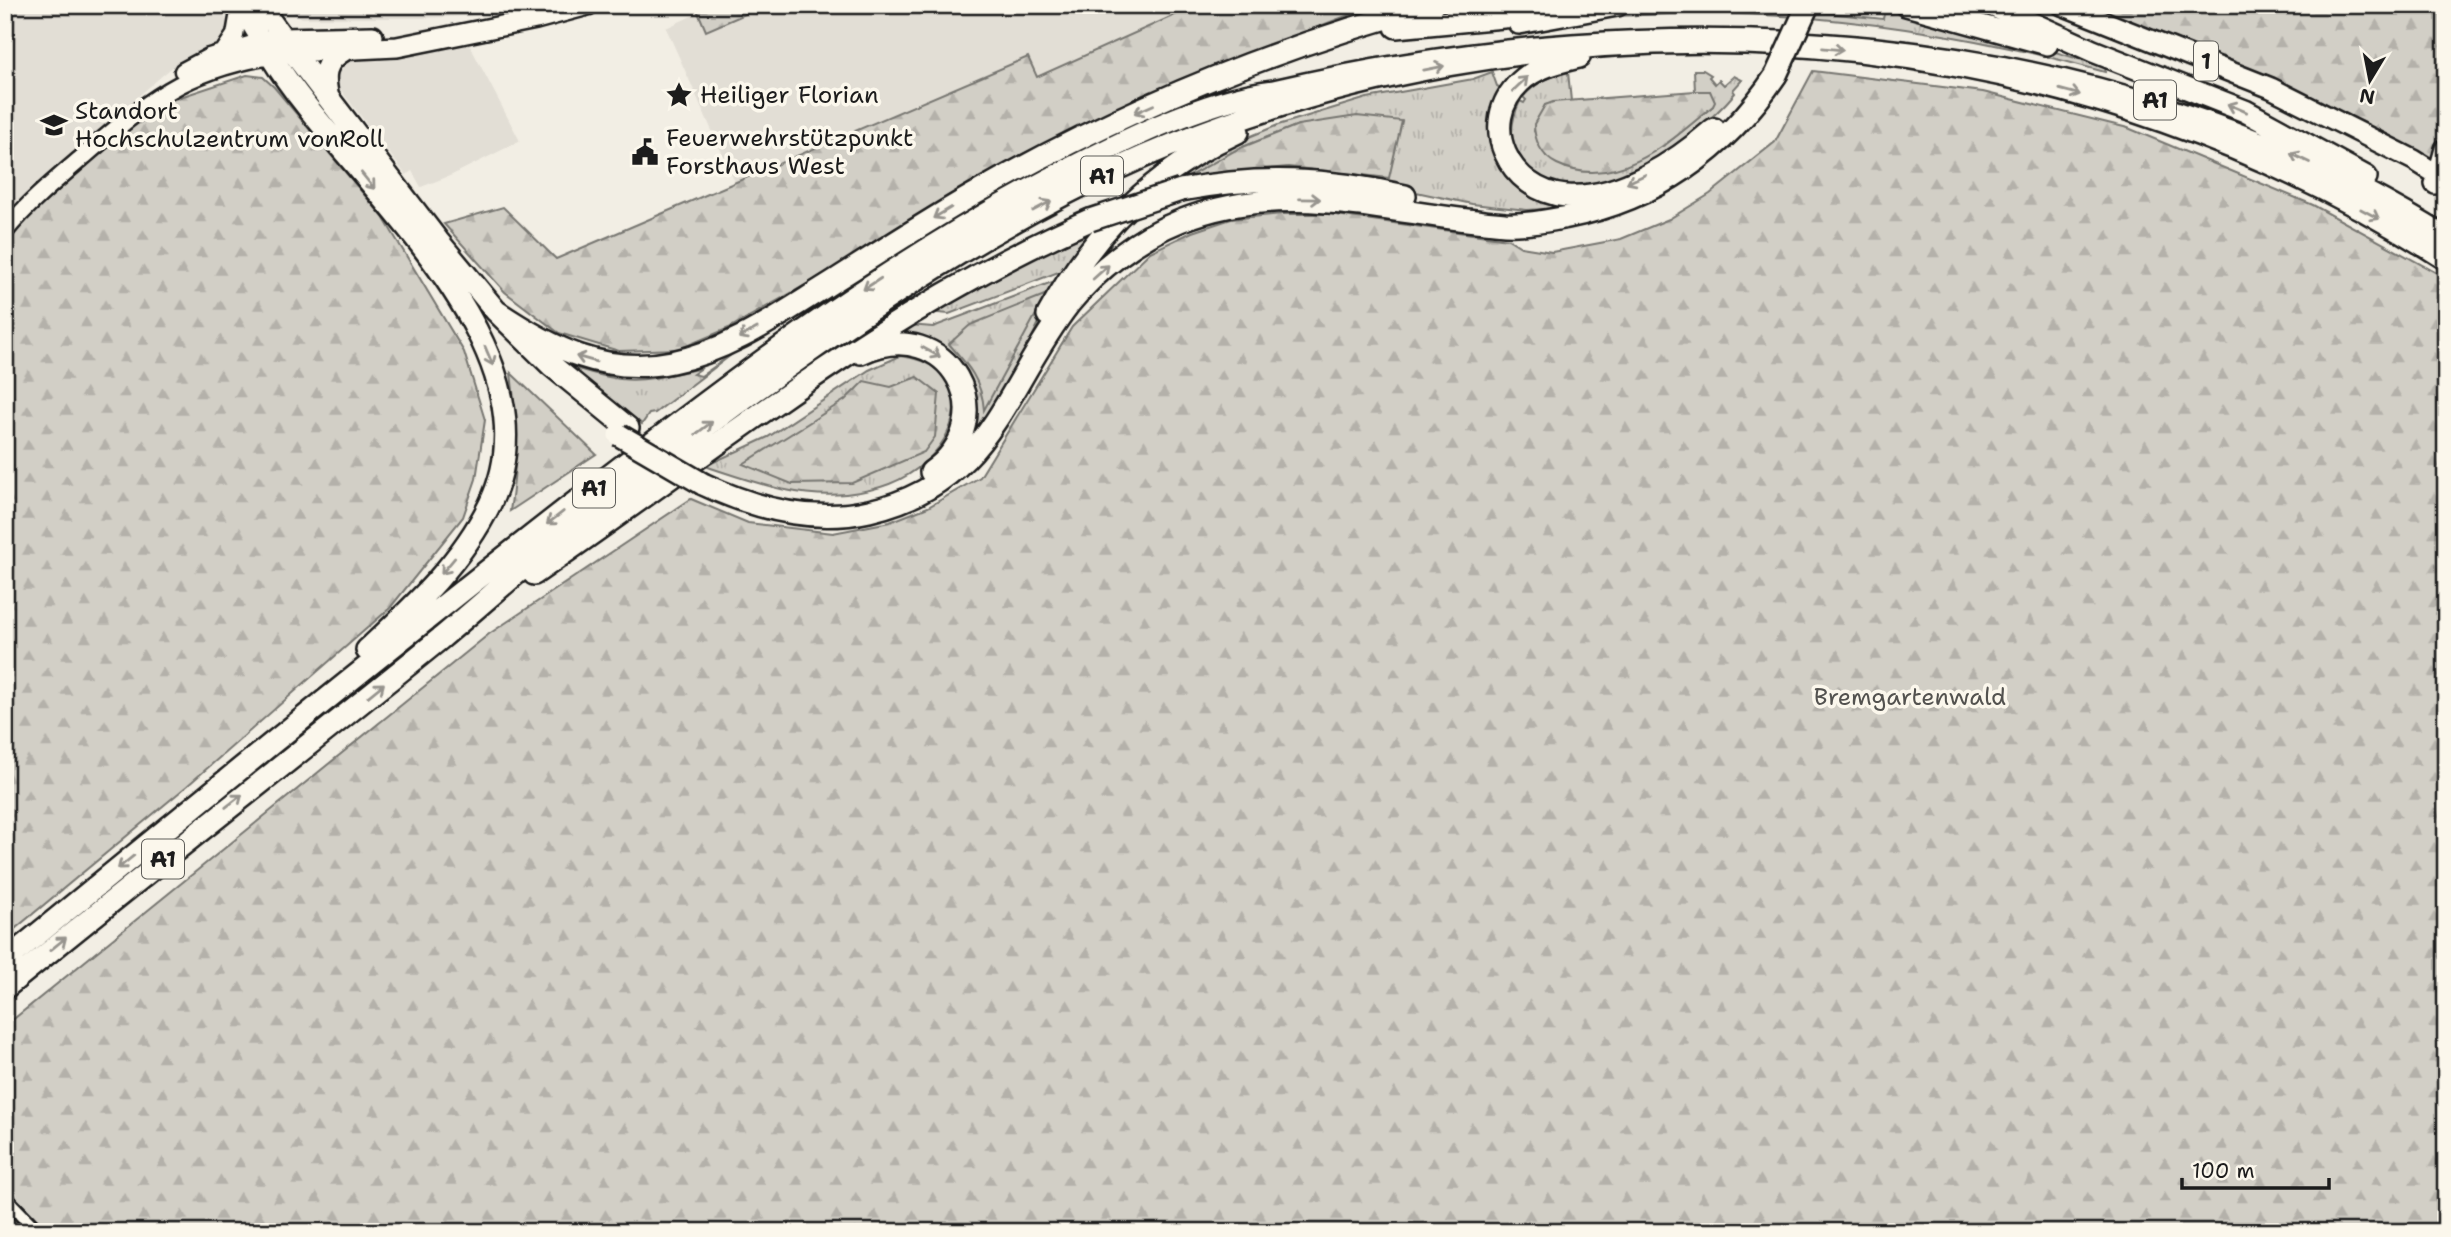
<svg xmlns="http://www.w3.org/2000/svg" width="2451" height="1237" viewBox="0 0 2451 1237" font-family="'Shantell Sans',sans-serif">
<defs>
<pattern id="grass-tufts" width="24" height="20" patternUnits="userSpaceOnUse" patternTransform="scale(1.75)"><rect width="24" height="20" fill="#d2cfc6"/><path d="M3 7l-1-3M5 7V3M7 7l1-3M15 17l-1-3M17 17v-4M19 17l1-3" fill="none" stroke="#b4b1aa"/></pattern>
<pattern id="forest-firs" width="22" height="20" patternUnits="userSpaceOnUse" patternTransform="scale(1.75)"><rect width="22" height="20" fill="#d2cfc6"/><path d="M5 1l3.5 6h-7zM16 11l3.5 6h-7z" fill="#b4b1aa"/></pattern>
</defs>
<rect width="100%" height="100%" fill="#f2eee4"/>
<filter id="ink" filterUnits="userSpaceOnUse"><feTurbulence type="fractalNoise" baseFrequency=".0143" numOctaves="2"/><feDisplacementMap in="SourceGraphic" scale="14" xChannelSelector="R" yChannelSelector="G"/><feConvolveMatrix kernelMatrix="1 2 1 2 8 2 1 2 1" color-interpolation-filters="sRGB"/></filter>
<g filter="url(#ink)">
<path fill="#e2ded5" d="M5 5H220L228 23 221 41 179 62 164 74 31 190 5 216Z
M282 5H522L469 16 423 18H302Z
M766 5H1197L1037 77 1028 57 735 182 666 28 698 13 707 30Z
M468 42 520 141 452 175 421 187 412 171 406 175 336 84 333 79 335 68 347 61 391 60Z"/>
<path fill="url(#grass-tufts)" stroke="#777671" stroke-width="2" fill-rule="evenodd" d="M1656 5H1819V12L1883 19 1884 14 1916 11 2106 67 2105 72C1975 35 1843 15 1708 13L1703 10 1696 13 1614 16Z
M1694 70H1703L1711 75 1709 77 1715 84 1719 80 1724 85 1734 76 1742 80 1733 90 1735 93C1695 141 1578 229 1522 161 1507 144 1511 120 1520 101L1524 103 1526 100 1523 97C1533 85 1550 76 1568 72L1571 101 1545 105 1534 131 1546 156 1566 168 1665 145 1713 106 1710 91H1695Z
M1492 72 1497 86 1503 89 1504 164 1591 198 1564 208 1527 210 1472 204 1379 184 1162 189 1232 144 1278 125 1367 98 1473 79ZM1298 125 1389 178 1288 167 1190 176 1238 149Z
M1110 219 1069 268 949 314 929 312Z
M1060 279 1010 383 971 444 959 447 961 374 892 338 909 325 933 327Z
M735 352 655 413 649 414 642 424 573 371 575 368C635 387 643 380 702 368L693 374 701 376Z
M900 356C965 363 969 425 924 463 903 482 874 491 846 494 798 499 751 481 705 466L768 437 869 370Z"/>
<path fill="url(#forest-firs)" stroke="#777671" stroke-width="2" d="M695 5H766L706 31Z
M1197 5H1382L1359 11 1177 81 1023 154 846 262 729 328 679 349 619 351 559 333 505 292 444 224 503 207 556 259 1028 57 1037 77Z
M2079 5H2446V171L2363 122 2174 39Z
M1813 71 1983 92 2128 128 2313 205 2446 278V1232H5V1026L489 634 691 499 748 523 833 533 890 522 928 507 980 477 1072 327 1150 252 1192 232 1231 219 1282 214H1329L1508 239 1521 247 1552 252 1621 239 1669 219 1710 194 1775 142Z
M247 75 263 77 274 87 383 217 464 352 485 420 476 479 463 517 390 608 187 786 5 937V238L45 199 136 120 165 102Z
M1695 91H1710L1715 102 1713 106C1670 142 1616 192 1557 164 1542 157 1534 140 1534 124L1545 105 1553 102Z
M1357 116 1402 121 1389 178 1288 167 1188 177 1238 149 1298 125Z
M1047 294 984 410C982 381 968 365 949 344L970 325Z
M511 373 596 454 510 511C518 464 517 420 511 373Z
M917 377 939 394 935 437 924 452 852 483 792 484 743 464 845 400 864 381 891 387Z"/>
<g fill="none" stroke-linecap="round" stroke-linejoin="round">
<defs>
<path id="minor" d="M5 1198 38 1232"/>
<path id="secondary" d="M223 53 235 35 240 6
M183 71 209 57 263 41
M5 231C28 203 56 180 84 156 148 101 184 70 271 56"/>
<path id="primary" d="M240 5 271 56 293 52 397 47 536 19 588 5
M260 5 289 45
M2062 5 2271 88 2414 160 2446 180
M263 41 283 38 373 36
M2435 184 2445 149"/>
<path id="motorway" d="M1906 5 2047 44
M1991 5 2093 51 2245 111 2366 177
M1519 23 1617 5
M1396 27 1535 14
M293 52 438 241 496 311 551 365 628 428
M271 56C345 178 566 345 490 504 462 562 413 607 367 650
M1579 57C1558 62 1536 67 1520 82 1476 124 1509 191 1566 196 1619 200 1676 162 1714 129
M328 98C323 76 323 62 344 50
M1181 190C1258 175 1329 178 1405 196
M496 311C551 348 605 376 672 362 728 351 775 318 823 288 872 257 921 225 971 196 1116 113 1271 48 1433 5
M1048 315C1091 235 1154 170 1238 132
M861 353C948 312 1007 419 931 472
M703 484C754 508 812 524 869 511 992 483 1003 389 1069 304 1098 269 1137 238 1180 221 1288 177 1394 216 1505 224 1527 225 1546 221 1568 217 1658 199 1725 151 1776 75
M534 574C717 449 885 309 1090 220
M5 961C192 808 379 655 569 507 721 390 873 272 1044 182 1109 148 1202 99 1274 91 1662 0 2101 21 2446 238
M5 988C149 870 296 756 440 639 476 609 510 578 546 549 599 504 656 463 712 422 824 339 939 259 1063 195 1306 69 1588 21 1860 51 2067 75 2270 146 2446 259"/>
</defs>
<use href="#minor" stroke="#1c1c1c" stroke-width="18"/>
<use href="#secondary" stroke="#1c1c1c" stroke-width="21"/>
<use href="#primary" stroke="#1c1c1c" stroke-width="24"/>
<use href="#motorway" stroke="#1c1c1c" stroke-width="26"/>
<use href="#minor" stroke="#fbf7ec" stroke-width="12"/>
<use href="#secondary" stroke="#fbf7ec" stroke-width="16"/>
<use href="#primary" stroke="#fbf7ec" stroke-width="19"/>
<use href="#motorway" stroke="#fbf7ec" stroke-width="21"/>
<defs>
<path id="motorway-bridge" d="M1776 75 1808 5
M1090 220 1181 190
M619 435 703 484"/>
</defs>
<use href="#motorway-bridge" stroke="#1c1c1c" stroke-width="26" stroke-linecap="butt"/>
<use href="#motorway-bridge" stroke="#fbf7ec" stroke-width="21"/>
</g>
<defs><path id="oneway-shaft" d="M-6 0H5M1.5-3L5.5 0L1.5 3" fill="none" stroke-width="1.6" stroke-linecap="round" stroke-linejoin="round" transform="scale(1.75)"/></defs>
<g stroke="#97948e">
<use href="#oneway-shaft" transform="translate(1833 49) rotate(6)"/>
<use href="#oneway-shaft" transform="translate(1434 68) rotate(-11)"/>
<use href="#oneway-shaft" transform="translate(1520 84) rotate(-44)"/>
<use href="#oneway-shaft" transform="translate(2070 92) rotate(15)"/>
<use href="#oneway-shaft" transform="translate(2237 108) rotate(-157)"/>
<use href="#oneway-shaft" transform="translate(1144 109) rotate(156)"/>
<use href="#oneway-shaft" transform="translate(2300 158) rotate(-155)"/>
<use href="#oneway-shaft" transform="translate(1636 179) rotate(155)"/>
<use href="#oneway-shaft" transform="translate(368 181) rotate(51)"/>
<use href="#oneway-shaft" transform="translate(1310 199) rotate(1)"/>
<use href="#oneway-shaft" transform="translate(1042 206) rotate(-28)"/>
<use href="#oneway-shaft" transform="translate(942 213) rotate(149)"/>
<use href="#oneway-shaft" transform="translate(2370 214) rotate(28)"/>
<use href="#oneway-shaft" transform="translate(1101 272) rotate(-42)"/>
<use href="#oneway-shaft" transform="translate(872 284) rotate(147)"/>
<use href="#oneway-shaft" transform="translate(748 333) rotate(151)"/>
<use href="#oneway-shaft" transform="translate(931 352) rotate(29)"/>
<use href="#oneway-shaft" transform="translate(489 356) rotate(67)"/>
<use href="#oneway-shaft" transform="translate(586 359) rotate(-164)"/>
<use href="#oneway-shaft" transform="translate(704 428) rotate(-37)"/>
<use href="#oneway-shaft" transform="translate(555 518) rotate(142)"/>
<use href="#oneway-shaft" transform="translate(448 566) rotate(130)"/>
<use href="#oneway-shaft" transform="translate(376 690) rotate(-39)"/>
<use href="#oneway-shaft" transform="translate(234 801) rotate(-38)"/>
<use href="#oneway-shaft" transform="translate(126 862) rotate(141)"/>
<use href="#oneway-shaft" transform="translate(58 944) rotate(-39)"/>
</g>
</g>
<defs>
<symbol id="sight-bare" viewBox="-9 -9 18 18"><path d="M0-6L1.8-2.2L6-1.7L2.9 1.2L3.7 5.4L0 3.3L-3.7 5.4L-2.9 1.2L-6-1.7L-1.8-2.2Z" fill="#1c1c1c" stroke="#fbf7ec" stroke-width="2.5" paint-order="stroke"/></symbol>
<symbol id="university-bare" viewBox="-9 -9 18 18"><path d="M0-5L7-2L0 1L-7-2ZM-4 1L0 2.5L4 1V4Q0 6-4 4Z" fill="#1c1c1c" stroke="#fbf7ec" stroke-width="2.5" paint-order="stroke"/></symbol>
<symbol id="civic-bare" viewBox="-9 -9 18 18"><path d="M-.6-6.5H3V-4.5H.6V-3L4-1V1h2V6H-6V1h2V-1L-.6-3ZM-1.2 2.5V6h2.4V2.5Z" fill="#1c1c1c" stroke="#fbf7ec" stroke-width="2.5" paint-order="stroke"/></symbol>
</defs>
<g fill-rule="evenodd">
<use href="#sight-bare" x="660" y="76" width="38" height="38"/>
<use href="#university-bare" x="35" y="106" width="38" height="38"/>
<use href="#civic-bare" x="626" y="133" width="38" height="38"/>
</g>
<g text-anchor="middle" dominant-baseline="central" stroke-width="7" stroke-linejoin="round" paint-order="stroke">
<g fill="#fbf7ec" stroke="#5f5e5a" stroke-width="2">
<rect x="2194" y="41.5" width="24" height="39" rx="5"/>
<rect x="2134" y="80.5" width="42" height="39" rx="5"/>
<rect x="1081" y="156.5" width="42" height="39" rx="5"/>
<rect x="573" y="468.5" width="42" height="39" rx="5"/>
<rect x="142" y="839.5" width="42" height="39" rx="5"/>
</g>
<g font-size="23" font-weight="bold" fill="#1c1c1c">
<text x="2206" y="61">1</text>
<text x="2155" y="100">A1</text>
<text x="1102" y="176">A1</text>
<text x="594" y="488">A1</text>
<text x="163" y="859">A1</text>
</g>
<g font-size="24" fill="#1c1c1c" stroke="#fbf7ec" text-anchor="start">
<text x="700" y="95">Heiliger Florian</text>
<text x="75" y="111">Standort<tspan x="75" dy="28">Hochschulzentrum vonRoll</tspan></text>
<text x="666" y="138">Feuerwehrstützpunkt<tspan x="666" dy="28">Forsthaus West</tspan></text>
</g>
<g font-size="24" fill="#53524f" stroke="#fbf7ec">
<text x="1910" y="697">Bremgartenwald</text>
</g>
</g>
<rect width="2451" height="1237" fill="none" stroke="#fbf7ec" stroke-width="28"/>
<rect x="14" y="14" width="2423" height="1209" fill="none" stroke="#1c1c1c" stroke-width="2.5" filter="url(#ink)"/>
<g transform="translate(2370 80) rotate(190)" stroke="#fbf7ec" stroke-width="5" paint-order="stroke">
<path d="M0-5L12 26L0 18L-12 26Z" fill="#1c1c1c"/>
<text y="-10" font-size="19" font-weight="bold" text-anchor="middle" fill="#1c1c1c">N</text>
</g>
<path d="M2182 1178v10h147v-10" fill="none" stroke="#1c1c1c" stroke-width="3.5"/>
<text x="2192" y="1178" font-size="21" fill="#1c1c1c" stroke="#fbf7ec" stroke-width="5" paint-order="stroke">100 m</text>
</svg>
